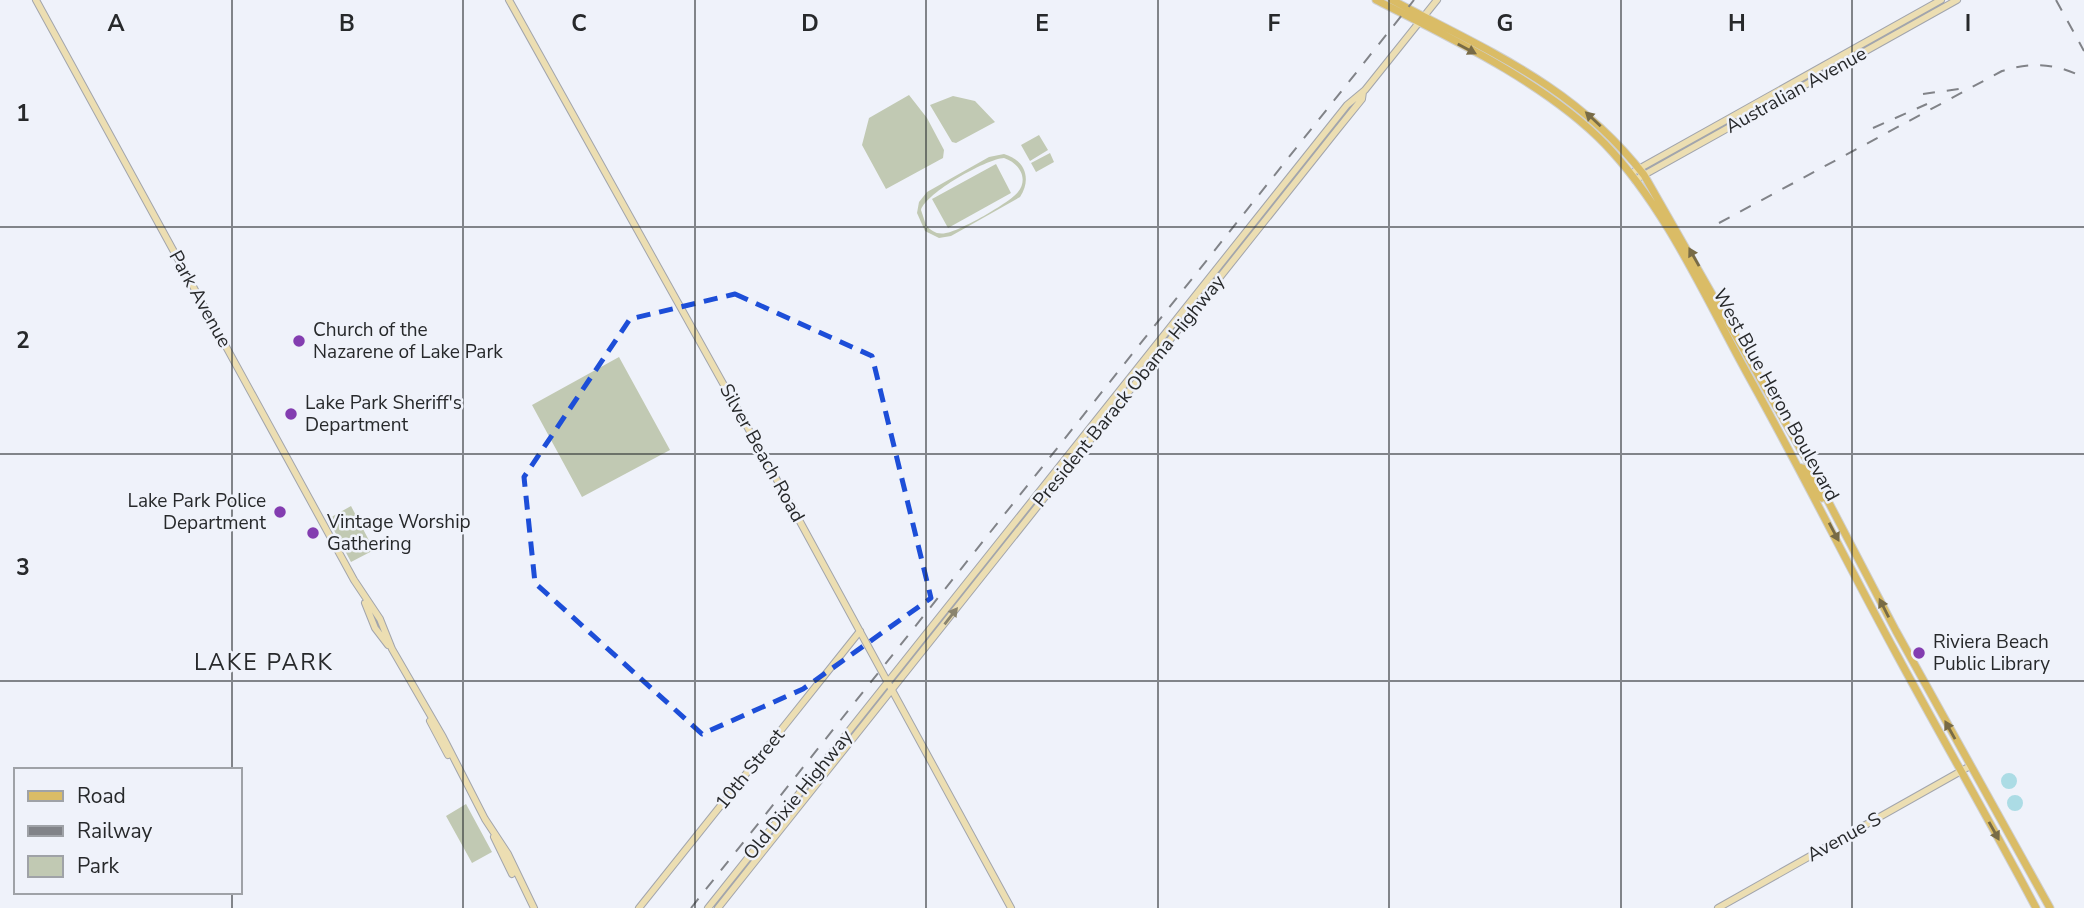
<svg xmlns="http://www.w3.org/2000/svg" width="2084" height="908" viewBox="0 0 2084 908" font-family="'Nunito Sans',sans-serif">
<rect width="100%" height="100%" fill="#eff2fa"/>
<path fill="#c1c9b3" fill-rule="evenodd" d="M909 95 927 118 944 150 943 158 886 189 862 145 869 118Z
M953 96 975 101 995 122 956 143 952 142 930 105Z
M1039 135 1048 150 1030 161 1021 145Z
M1050 153 1054 162 1036 172 1031 163Z
M1004 154C1025 160 1032 179 1020 197L951 236 939 238 925 231 917 213 919 202 927 192 989 157ZM1004 158C1019 163 1029 178 1018 192 1011 202 958 232 946 233 937 235 931 231 926 225L921 210C926 193 986 159 1004 158Z
M996 164 1011 193 948 228 932 199Z
M619 357 670 450 582 497 532 405Z
M351 506 374 550 351 562 328 519Z
M466 804 492 852 472 863 446 816Z"/>
<path fill="#acdce5" d="M2001 781a8 8 0 1 1 16 0a8 8 0 1 1-16 0Z
M2007 803a8 8 0 1 1 16 0a8 8 0 1 1-16 0Z"/>
<g fill="none" stroke-linecap="round" stroke-linejoin="round">
<defs>
<path id="secondary" d="M36 0 354 580 380 619 392 649 443 737 485 819 508 854 534 908
M509 0 792 507 1011 908
M1635 171 1941 0
M1635 180 1957 0
M365 603 375 628 388 645
M430 721 448 755
M494 837 512 874
M639 908 860 631
M708 908 1347 105 1365 90 1437 0
M718 908 1337 130 1362 99 1363 92
M1718 908 1970 766"/>
<path id="primary" d="M1376 0C1451 38 1547 84 1605 144 1669 211 1708 304 1753 384 1803 474 1848 565 1897 655 1943 740 1991 823 2036 908
M1392 0C1488 51 1575 86 1644 175L1805 457 1896 631 2050 908
M1799 467 1806 469 1822 498"/>
</defs>
<use href="#secondary" stroke="#a2a5ac" stroke-width="8"/>
<use href="#primary" stroke="#cfd0d0" stroke-width="9"/>
<use href="#secondary" stroke="#ecdeb2" stroke-width="6"/>
<use href="#primary" stroke="#dabc66" stroke-width="7"/>
<path stroke="#818388" stroke-width="2" stroke-dasharray="12 12" stroke-linecap="butt" d="M2056 0 2084 51
M1923 94 1959 89
M1873 128 1927 104
M1719 223 2002 71C2030 62 2058 63 2084 78
M691 908 1414 0"/>
</g>
<defs><path id="oneway-solid" d="M-6-.8H1V-3.2L6.5 0L1 3.2V.8H-6Z" transform="scale(1.75)"/></defs>
<g fill="#786b46">
<use href="#oneway-solid" transform="translate(1467 49) rotate(28)"/>
<use href="#oneway-solid" transform="translate(1593 119) rotate(-137)"/>
<use href="#oneway-solid" transform="translate(1694 257) rotate(-119)"/>
<use href="#oneway-solid" transform="translate(1834 532) rotate(62)"/>
<use href="#oneway-solid" transform="translate(1884 608) rotate(-117)"/>
<use href="#oneway-solid" transform="translate(1950 730) rotate(-119)"/>
<use href="#oneway-solid" transform="translate(1994 831) rotate(61)"/>
</g>
<use fill="#8a846e" href="#oneway-solid" transform="translate(951 616) rotate(-52)"/>
<path fill="none" stroke="#1d4ed8" stroke-width="5" stroke-dasharray="14 9" stroke-linejoin="round" d="M735 294 872 356 931 598 803 689 702 734 535 583 524 477 630 319Z"/>
<path fill="none" stroke="#27292b" stroke-width="2" stroke-opacity="0.55" d="M232 0V770M463 0V908M695 0V908M926 0V908M1158 0V908M1389 0V908M1621 0V908M1852 0V908M0 227H2084M0 454H2084M0 681H2084M232 892V908"/>
<g fill="#833db0" stroke="#eff2fa" stroke-width="2.5">
<circle cx="299" cy="341" r="7"/>
<circle cx="291" cy="414" r="7"/>
<circle cx="280" cy="512" r="7"/>
<circle cx="313" cy="533" r="7"/>
<circle cx="1919" cy="653" r="7"/>
</g>
<g text-anchor="middle" dominant-baseline="central" stroke-width="5" stroke-linejoin="round" paint-order="stroke">
<g font-size="19" fill="#27292b" stroke="#eff2fa">
<text transform="translate(1796 90) rotate(-29)">Australian Avenue</text>
<text transform="translate(200 299) rotate(61)">Park Avenue</text>
<text transform="translate(1129 391) rotate(-51)">President Barack Obama Highway</text>
<text transform="translate(1776 395) rotate(61)">West Blue Heron Boulevard</text>
<text transform="translate(762 453) rotate(61)">Silver Beach Road</text>
<text transform="translate(750 769) rotate(-51)">10th Street</text>
<text transform="translate(798 795) rotate(-51)">Old Dixie Highway</text>
<text transform="translate(1844 837) rotate(-29)">Avenue S</text>
</g>
<g font-size="19" fill="#27292b" stroke="#eff2fa" text-anchor="start">
<text x="313" y="330">Church of the<tspan x="313" dy="22">Nazarene of Lake Park</tspan></text>
<text x="305" y="403">Lake Park Sheriff's<tspan x="305" dy="22">Department</tspan></text>
<text x="266" y="501" text-anchor="end">Lake Park Police<tspan x="266" dy="22">Department</tspan></text>
<text x="327" y="522">Vintage Worship<tspan x="327" dy="22">Gathering</tspan></text>
<text x="1933" y="642">Riviera Beach<tspan x="1933" dy="22">Public Library</tspan></text>
</g>
<g font-size="23" letter-spacing="2" fill="#27292b" stroke="#eff2fa">
<text x="264" y="662">LAKE PARK</text>
</g>
</g>
<g font-size="23" text-anchor="middle" font-weight="bold" fill="#27292b" stroke="#eff2fa" stroke-width="5" stroke-linejoin="round" paint-order="stroke">
<text x="116" y="31">A</text>
<text x="347" y="31">B</text>
<text x="579" y="31">C</text>
<text x="810" y="31">D</text>
<text x="1042" y="31">E</text>
<text x="1274" y="31">F</text>
<text x="1505" y="31">G</text>
<text x="1737" y="31">H</text>
<text x="1968" y="31">I</text>
<text x="23" y="121">1</text>
<text x="23" y="348">2</text>
<text x="23" y="575">3</text>
</g>
<rect x="14" y="768" width="228" height="126" fill="#eff2fa" stroke="#9fa2a7" stroke-width="2"/>
<rect x="28" y="791" width="35" height="10" fill="#dabc66" stroke="#9fa2a7" stroke-width="2"/>
<text x="77" y="803" font-size="21" fill="#27292b">Road</text>
<rect x="28" y="826" width="35" height="10" fill="#818388" stroke="#9fa2a7" stroke-width="2"/>
<text x="77" y="838" font-size="21" fill="#27292b">Railway</text>
<rect x="28" y="856" width="35" height="21" fill="#c1c9b3" stroke="#9fa2a7" stroke-width="2"/>
<text x="77" y="873" font-size="21" fill="#27292b">Park</text>
</svg>
